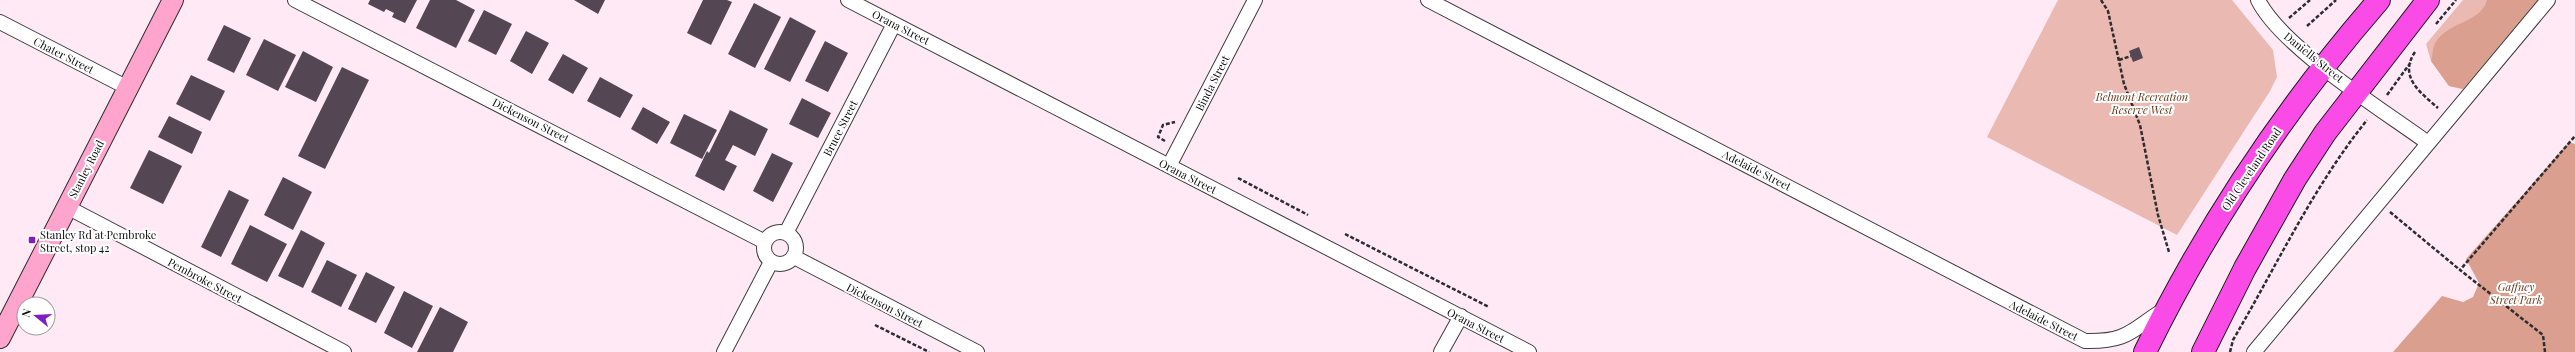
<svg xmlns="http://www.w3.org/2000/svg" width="2575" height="352" viewBox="0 0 2575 352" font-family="'Playfair Display',serif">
<rect width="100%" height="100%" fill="#ffe9f5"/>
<path fill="#eab9b2" d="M2058 0H2232L2273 50 2277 77 2270 91 2177 235 1987 137Z
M2463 0H2539L2463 89 2449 86 2431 61 2426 44Z"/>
<path fill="#db9f90" d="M2487 0H2538L2463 89 2449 86 2431 61C2432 56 2433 50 2434 46 2443 22 2481 24 2487 0Z
M2569 142 2575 144V352H2393L2442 296 2463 302 2473 297 2479 283 2466 259Z"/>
<path fill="#544753" d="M370 0H417L405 23 392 17 394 13 386 9 384 12 368 4Z
M430 0H456L475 10 456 48 416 28Z
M574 0H605L598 14Z
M703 0H727L732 2 711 45 687 33Z
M754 3 781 17 755 68 728 54Z
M484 10 512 24 496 55 468 41Z
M790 17 816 31 790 82 764 69Z
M224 25 251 38 234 73 207 60Z
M526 31 549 43 532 74 510 61Z
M264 39 296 55 278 91 246 75Z
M825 41 848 53 828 92 805 81Z
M2139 47 2143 58 2133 62 2129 51Z
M303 51 333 67 316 102 285 87Z
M563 54 588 68 573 94 548 80Z
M342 67 369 80 325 169 298 156Z
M191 75 225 91 210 121 176 104Z
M600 77 633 95 620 118 587 101Z
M802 98 831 113 818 138 789 124Z
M643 107 670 122 657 144 631 129Z
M730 110 768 129 755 156 733 145 725 160 737 166 724 191 695 176 707 151 709 153Z
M684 114 717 130 702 159 670 143Z
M169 116 202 132 192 154 158 137Z
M149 150 182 166 163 204 130 188Z
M772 153 793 163 773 202 753 191Z
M283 177 312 192 293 230 264 215Z
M229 190 249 200 221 257 201 247Z
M250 225 287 244 267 282 231 264Z
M301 230 325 243 303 288 278 276Z
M327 260 357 275 341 307 311 292Z
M366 272 395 287 376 323 348 309Z
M404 291 433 306 412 348 384 333Z
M440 307 468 322 453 352H417Z"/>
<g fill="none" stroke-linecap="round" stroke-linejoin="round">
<defs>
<path id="street" d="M295 0 765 242
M848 0 1529 352
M1428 0 2085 341C2129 342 2131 330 2165 309
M2258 0C2282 48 2383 110 2428 143
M0 22 128 88
M1169 166 1255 0
M67 207 344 352
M764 248a16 16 0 1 1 32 0a16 16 0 1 1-32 0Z
M786 233 894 24
M794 257 977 352
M724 352 771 262
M1441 352 1461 316
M2254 352 2548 0"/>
<path id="secondary" d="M0 338 173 0"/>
<path id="highway" d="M2145 352C2207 225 2286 107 2379 0
M2203 352 2245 268 2295 179 2325 133 2428 0"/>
</defs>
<use href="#street" stroke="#3e3e3e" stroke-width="16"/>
<use href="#secondary" stroke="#2d2d2d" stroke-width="22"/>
<use href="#highway" stroke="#1c1c1c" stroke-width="24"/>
<path stroke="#2d2d2d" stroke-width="2.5" stroke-dasharray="4 2" stroke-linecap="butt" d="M2101 0 2108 11 2124 84 2140 125 2158 215 2169 252
M2289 18 2310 0
M2436 24 2456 0
M2307 26 2336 0
M2415 52C2398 77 2421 93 2438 108
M2119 60 2131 56
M2387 95 2411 62
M1165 141 1158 137 1163 125 1175 122
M1238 178 1308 215
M2390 212 2460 270
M1345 234 1489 307
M875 325 929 352
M2230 352 2233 340C2277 265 2313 187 2367 120
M2545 352 2543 335 2460 270 2575 136"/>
<use href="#street" stroke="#fff" stroke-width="14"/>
<use href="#secondary" stroke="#ffa4cd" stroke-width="20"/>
<use href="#highway" stroke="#fa4be7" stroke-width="22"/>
</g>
<rect fill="#801fbf" stroke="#fff" stroke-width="1.5" x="28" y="236" width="8" height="8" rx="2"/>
<g text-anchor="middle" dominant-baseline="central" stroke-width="4" stroke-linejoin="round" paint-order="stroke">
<g font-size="11" fill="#0b0b0b" stroke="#fff">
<text transform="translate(901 27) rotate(27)">Orana Street</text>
<text transform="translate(64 55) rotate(27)">Chater Street</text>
<text transform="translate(2314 57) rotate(39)">Daniells Street</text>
<text transform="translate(1212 83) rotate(-63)">Binda Street</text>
<text transform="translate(531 120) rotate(27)">Dickenson Street</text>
<text transform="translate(840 128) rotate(-63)">Bruce Street</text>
<text transform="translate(86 169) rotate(-63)">Stanley Road</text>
<text transform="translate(2251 169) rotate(-56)">Old Cleveland Road</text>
<text transform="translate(1757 170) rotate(27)">Adelaide Street</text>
<text transform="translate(1188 176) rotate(27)">Orana Street</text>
<text transform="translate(205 280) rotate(28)">Pembroke Street</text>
<text transform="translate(885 305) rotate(27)">Dickenson Street</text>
<text transform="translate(2044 320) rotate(27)">Adelaide Street</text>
<text transform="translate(1476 325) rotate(27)">Orana Street</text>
</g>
<g font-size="11" font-style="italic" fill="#643b1a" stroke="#fff">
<text x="2142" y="96">Belmont Recreation<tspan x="2142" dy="13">Reserve West</tspan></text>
<text x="2516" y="286">Gaffney<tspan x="2516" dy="13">Street Park</tspan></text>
</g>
<g font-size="11" fill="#0b0b0b" stroke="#fff" text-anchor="start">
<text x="40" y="234">Stanley Rd at Pembroke<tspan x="40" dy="13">Street, stop 42</tspan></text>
</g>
</g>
<g transform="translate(36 316) rotate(288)"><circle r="19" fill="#ffffff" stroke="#9d9d9d"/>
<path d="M0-3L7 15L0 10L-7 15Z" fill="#801fbf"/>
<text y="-6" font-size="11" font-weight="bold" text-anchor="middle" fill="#0b0b0b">N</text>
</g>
</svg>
